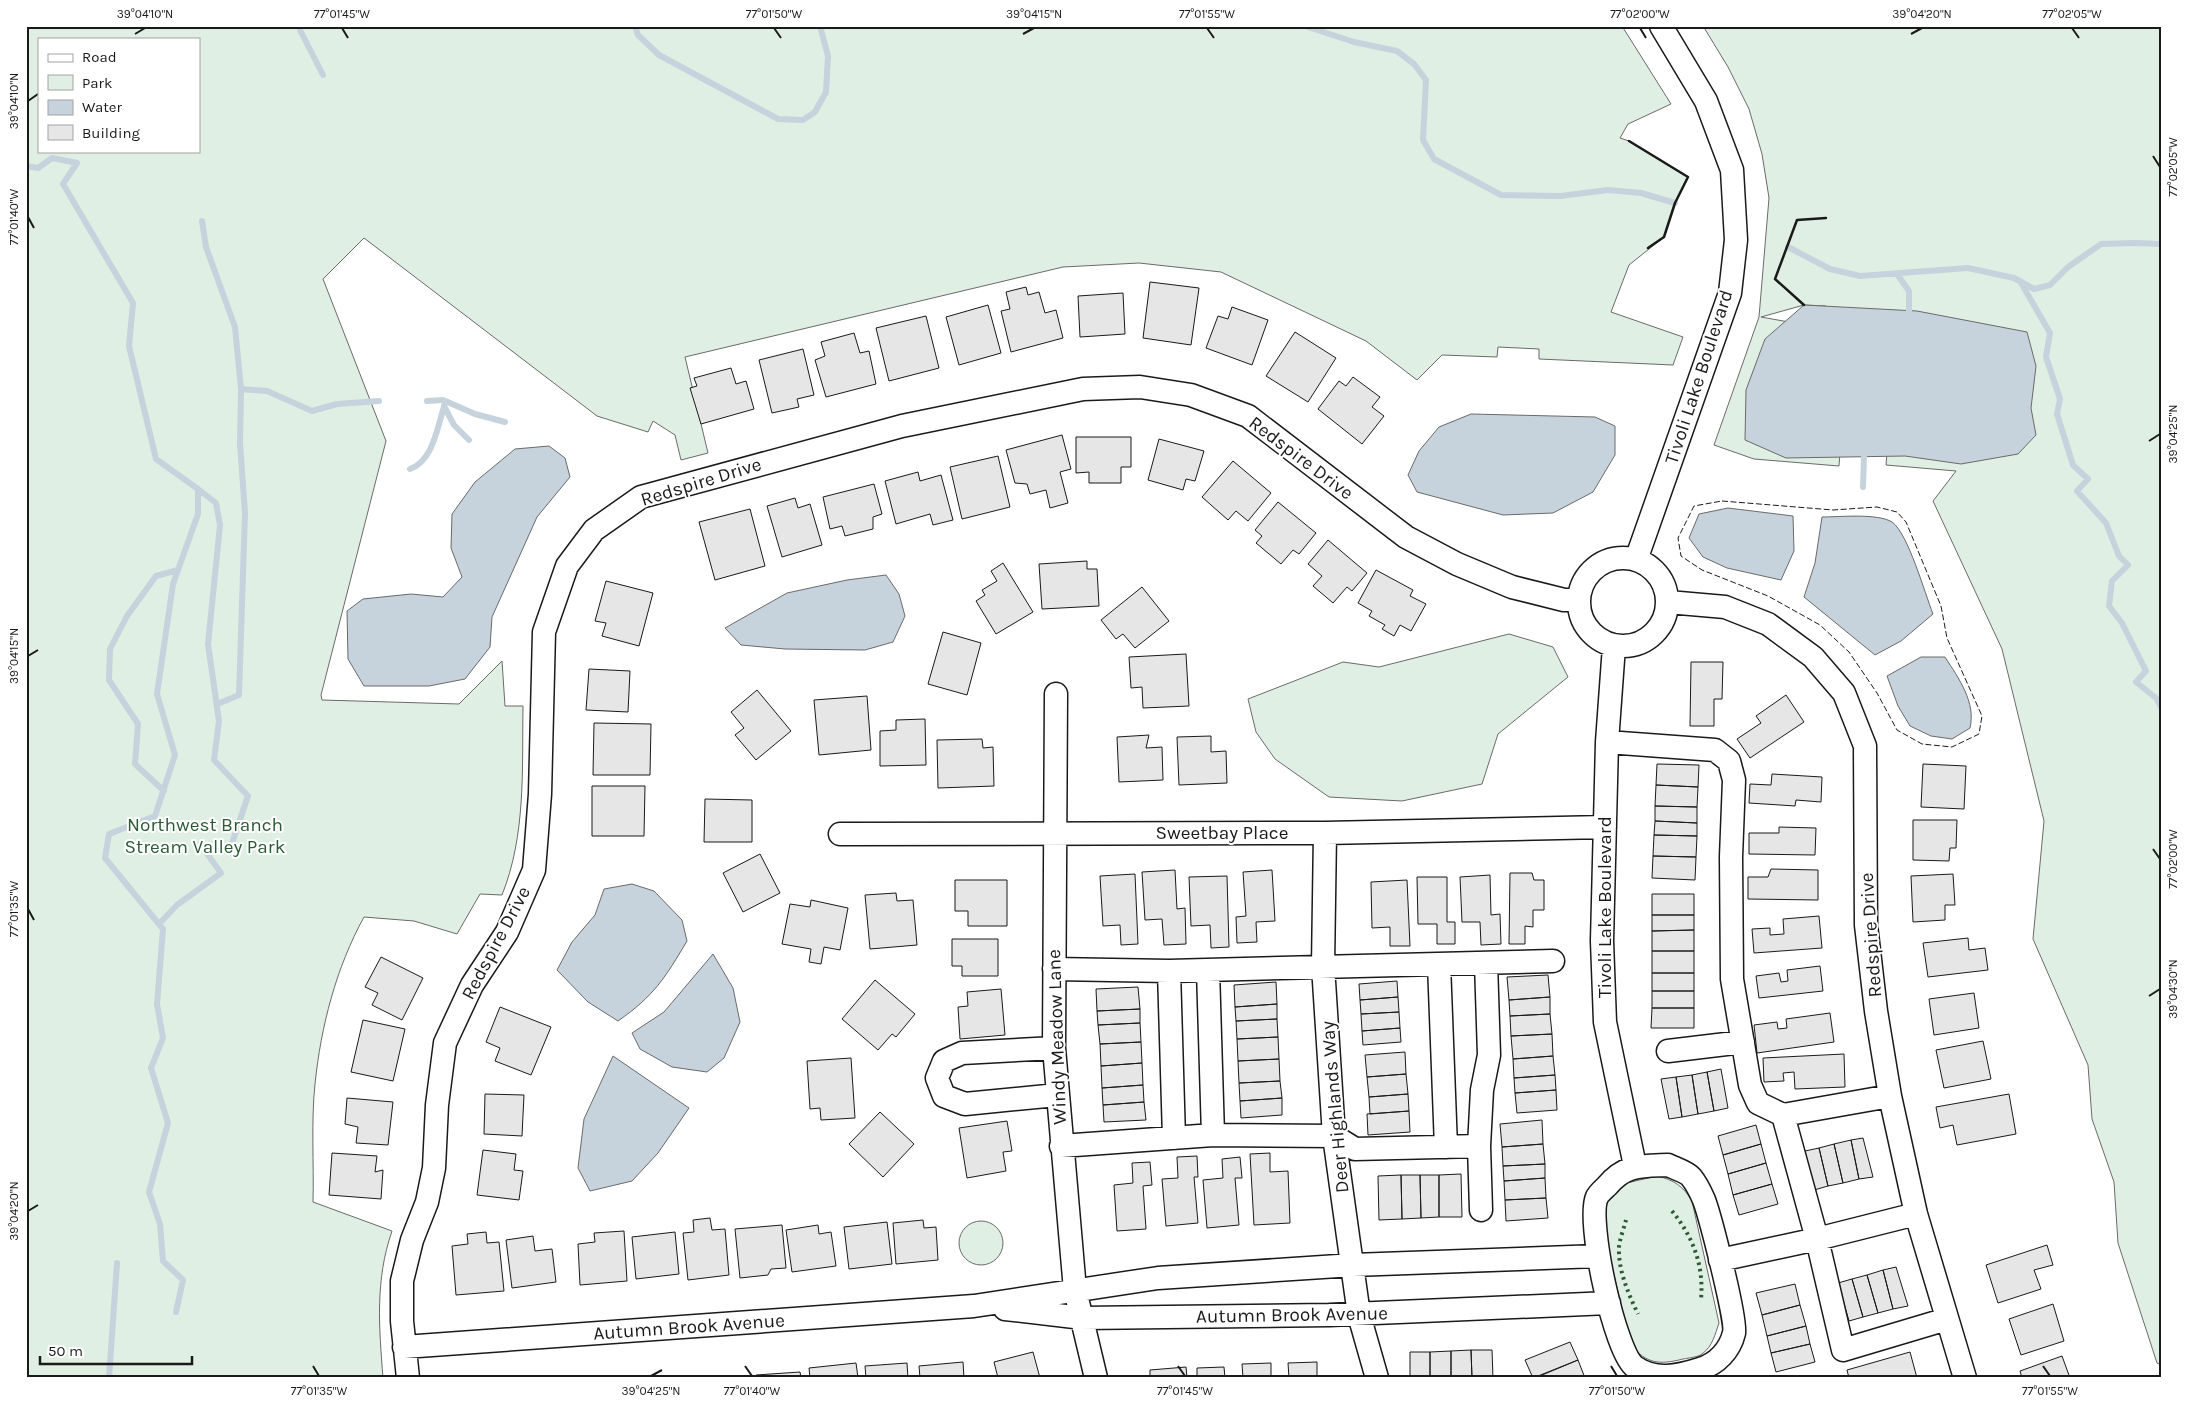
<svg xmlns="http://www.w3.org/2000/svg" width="2187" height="1404" viewBox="0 0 2187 1404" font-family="Karla,sans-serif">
<rect width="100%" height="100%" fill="#fff"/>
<path fill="#e0efe3" stroke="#6a6a6a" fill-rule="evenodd" d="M26 26H1622L1671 104 1628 124 1620 138 1629 141 1688 177 1675 203 1664 237 1629 265 1611 312 1683 337 1673 365 1539 359V349L1498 347 1497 357 1442 355 1417 380 1366 341 1221 272 1139 263 1063 267 685 357 708 453 681 460 675 435 653 421 648 432 597 416 364 238 323 279 386 441 321 695 322 700 459 704 502 661 505 706H523C522 770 526 835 502 895L480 894 457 934 414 921 364 917C336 968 321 1026 315 1084 311 1122 314 1163 313 1202L392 1231C375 1280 379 1327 383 1378H26ZM39 39H199V151H39Z
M1703 26H2161V1365L2157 1363 2118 1243 2114 1182 2092 1119 2088 1065 2033 939 2044 821 2002 649 1933 501 1956 471 1886 465 1889 428 1842 424 1839 466 1754 459 1714 445 1759 317 1769 198 1762 154 1749 109 1728 67ZM1804 305 1826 306 1822 328 1761 317Z
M1509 634 1553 647 1568 677 1498 734 1482 784 1402 801 1329 797 1275 759 1256 732 1248 699 1343 662 1379 667Z
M1657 1176C1674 1180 1683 1186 1692 1201L1719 1323C1715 1334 1713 1346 1702 1354 1698 1357 1689 1358 1683 1359 1659 1365 1647 1364 1631 1345L1603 1230 1602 1207 1622 1184Z
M959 1243a22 22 0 1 1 44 0a22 22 0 1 1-44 0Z"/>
<path fill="#c6d2dc" stroke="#6a6a6a" d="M1804 305 1917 311 2027 332 2036 366 2031 408 2036 435 2018 454 1961 464 1905 456 1786 458 1745 440 1746 390 1765 339Z
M1471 414 1595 417 1615 426V455L1593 492 1553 513 1503 515 1417 492 1408 475 1419 451 1439 427Z
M549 446 565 458 570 477 537 517 492 617 490 647 465 679 429 686H364L348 659 347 611 363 599 411 594 443 597 462 577 451 548 452 514 475 482 515 449Z
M1728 508 1793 516 1794 551 1781 580 1727 568 1703 557 1689 538 1699 514Z
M1822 517C1840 517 1877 513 1892 522 1908 533 1925 594 1933 614L1901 641 1875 655 1804 597 1815 563Z
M886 575 899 594 905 616 893 642 865 650 785 649 741 645 725 628 787 593 847 580Z
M1921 657H1945C1959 679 1976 702 1970 728L1952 739 1931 736 1910 726 1898 706 1887 676Z
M632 884 654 891 682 920 687 941C665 978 654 996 618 1021L588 1002 557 970 572 942 595 915 604 889Z
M713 954 733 988 740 1022 724 1058 707 1072 672 1067 640 1049 632 1033 664 1012Z
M613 1056 689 1108 658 1153 632 1181 590 1191 578 1168 584 1119Z"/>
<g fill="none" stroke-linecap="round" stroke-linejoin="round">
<path stroke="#c6d2dc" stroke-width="6" d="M300 26V30L323 75
M635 26 638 35 659 55 778 119 803 120 815 112 826 92 828 56 820 26
M1110 26H1113
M1305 26 1354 42 1397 51 1414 64 1426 80 1423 140 1434 159 1501 195 1560 196 1608 190 1641 193 1675 203
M26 166 38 168 52 158 77 163 63 184 133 303 129 346 156 459 198 489V514L173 584 157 694 175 755 155 816 109 834 105 858 163 929 157 1004 163 1038 151 1068 168 1123 149 1192 160 1224 163 1261 183 1280 176 1312
M202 221 206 247 235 327 241 389 240 443 245 513 239 695 217 704
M1788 247 1830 269 1860 276 1968 268 2014 278 2034 289 2050 285 2068 267 2101 244 2136 243 2161 244
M1897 274 1909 291V318
M2020 281 2050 333 2046 357 2060 399 2057 414 2073 465 2088 479 2077 491 2106 523 2119 556 2128 565 2112 581 2109 606 2122 623 2146 671 2136 682 2156 698 2161 707
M241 389 267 391 312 411 337 404 379 401
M427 401 443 400 475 414 505 422
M444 406 454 425 469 440
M410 469C433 461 437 428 444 407
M1863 487 1864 456 1867 448
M164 791 135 764 138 724 109 680 110 649 127 616 156 576 178 570
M159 924 177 905 221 873 200 844 229 852 248 796 214 760 219 721 208 644 220 525 216 503 198 489
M109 1378 117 1263"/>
</g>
<path fill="#e6e6e6" stroke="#1a1a1a" d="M1150 282 1199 288 1191 345 1143 338Z
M1026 287 1028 295 1039 292 1045 313 1056 310 1063 338 1011 352 1001 311 1010 309 1006 292Z
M1123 293 1125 334 1080 337 1078 296Z
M988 305 1001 353 959 365 946 317Z
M1232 307 1268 320 1252 365 1206 348 1218 316 1228 319Z
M926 316 939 368 889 381 876 328Z
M1295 332 1336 358 1308 402 1266 376Z
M854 333 860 353 869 351 876 384 826 397 815 360 825 356 821 342Z
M803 349 814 395 797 399 799 407 772 413 759 360Z
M731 368 736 384 746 381 754 409 701 424 690 388 697 386 694 378Z
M1353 377 1380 397 1372 407 1384 416 1362 444 1318 409 1339 381 1346 386Z
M1062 435 1071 469 1060 472 1068 503 1050 508 1046 490 1030 494 1027 484 1015 483 1006 450Z
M1076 437H1131V467H1121V483H1089V472L1076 473Z
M1159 439 1204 451 1195 481 1186 479 1183 490 1148 480Z
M998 456 1010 507 962 519 950 467Z
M1233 461 1271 493 1248 521 1236 511 1228 520 1202 497Z
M918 472 920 481 941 475 953 520 933 525 930 514 896 524 885 481Z
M874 484 882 514 873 517V529L845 536 842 526 830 529 823 497Z
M795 498 798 508 810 504 822 545 782 557 767 506Z
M1278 502 1316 533 1299 554 1293 550 1281 564 1256 543 1262 536 1255 530Z
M750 509 765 566 715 580 699 522Z
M1328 540 1367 573 1352 591 1347 587 1333 603 1313 586 1322 576 1308 564Z
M1087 561V569H1097L1099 606 1042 609 1039 564Z
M1003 563 1033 612 996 634 976 601 985 595 982 590 997 581 991 571Z
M1376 570 1413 590 1410 596 1426 604 1411 631 1400 625 1394 636 1382 629 1385 625 1369 616 1372 611 1358 603Z
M606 581 653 593 639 646 602 636 606 623 595 621Z
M1142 587 1169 621 1135 648 1123 634 1116 639 1101 620Z
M943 632 981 643 967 695 928 684Z
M1186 654 1189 706 1143 708 1142 687 1131 688 1129 657Z
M1691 662H1723L1722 699H1714V726H1690Z
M589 669 630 671 628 712 586 710Z
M757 690 791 731 756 760 735 735 744 728 731 712Z
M1786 695 1804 722 1750 758 1737 739 1761 723 1756 716Z
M867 696 871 750 819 755 814 700Z
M925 719 926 765 880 766V731L896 730V720Z
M594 723 651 724 650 775H593Z
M1149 735 1146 748 1162 747 1163 780 1119 782 1117 737Z
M1211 736V752L1226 751 1227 783 1179 785 1177 737Z
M982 739 983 748 993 747 994 786 938 788 937 740Z
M1657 764 1699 765 1698 787 1656 785Z
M1923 764 1966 766 1964 809 1921 807Z
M1772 774 1822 777 1821 802 1796 800 1795 806 1749 803 1750 784 1771 785Z
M1656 785 1698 787 1697 807 1655 806Z
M592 786H645L644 836H592Z
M705 799 752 800V842H704Z
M1655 806 1697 807V823L1655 821Z
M1913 820H1957L1956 848H1950L1949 861 1913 860Z
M1655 821 1697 823V836L1654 835Z
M1779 827 1816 828 1815 855 1749 854V833H1779Z
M1654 835 1697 836 1696 857 1653 856Z
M760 854 780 893 743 912 723 873Z
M1653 856 1696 857 1695 880 1652 878Z
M1771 869 1818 870V900L1748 899V877H1768Z
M1175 870 1177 909 1185 908 1186 944 1164 945 1162 919 1145 920 1142 872Z
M1272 870 1275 921 1256 922 1257 942 1237 943 1236 917 1246 916 1243 872Z
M1510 873H1532L1534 880H1544V910H1533V927L1525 926V944H1509Z
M1135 874 1138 944 1121 945 1120 925 1103 926 1100 876Z
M1953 874 1955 905H1945V920L1913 922 1911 876Z
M1490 875 1491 915 1500 914 1501 944 1481 945 1480 922H1462L1460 877Z
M1227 876 1229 947 1211 948 1210 925 1191 926 1189 877Z
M1417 877H1447V922H1455V944H1437V924H1418Z
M955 880H1007V926H968V911H955Z
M1407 880 1410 946H1390V927L1372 928 1371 882Z
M896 893 897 901 913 900 917 945 870 949 865 895Z
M1652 894H1694V915H1652Z
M811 900 848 908 840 950 824 947 821 964 809 962 811 949 782 944 790 904 810 907Z
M1652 915H1694V930L1652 931Z
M1819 916 1822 948 1754 953 1752 929 1770 928V935L1784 934 1783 919Z
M1694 930V951H1652V931Z
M1968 938 1969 950 1985 948 1988 970 1928 977 1923 943Z
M952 939H998V976H962V966H952Z
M1652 951H1694V973H1652Z
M381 957 423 978 402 1020 372 1005 378 993 365 987Z
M1820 966 1823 991 1759 998 1756 976 1779 973 1781 982 1788 981 1787 970Z
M1652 973H1694V991H1652Z
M1548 975 1550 997 1509 1000 1507 977Z
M875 980 915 1014 896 1037 892 1034 878 1050 842 1019Z
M1397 981 1398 997 1360 1000 1359 984Z
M1276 982 1277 1004 1235 1007 1234 985Z
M1138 987 1140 1009 1097 1011 1096 989Z
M1001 989 1005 1035 960 1039 958 1007 968 1006 967 992Z
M1652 991H1694V1008H1652Z
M1974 993 1979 1028 1934 1035 1929 999Z
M1398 997 1399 1012 1361 1014 1360 1000Z
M1550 997V1014L1510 1016 1509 1000Z
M1277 1004V1019L1236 1021 1235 1007Z
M500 1007 551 1027 531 1075 495 1061 500 1048 486 1042Z
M1652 1008H1694V1028H1651Z
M1140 1009V1023L1098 1025 1097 1011Z
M1399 1012 1400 1028 1362 1031 1361 1014Z
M1830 1013 1834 1042 1757 1053 1754 1025 1777 1022 1778 1029 1787 1028 1786 1019Z
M1550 1014 1552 1034 1511 1036 1510 1016Z
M1277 1019 1278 1037 1237 1039 1236 1021Z
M363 1020 405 1029 393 1081 351 1072Z
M1140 1023 1141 1042 1100 1044 1098 1025Z
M1400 1028 1401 1042 1363 1045 1362 1031Z
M1552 1034 1553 1056 1513 1059 1511 1036Z
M1278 1037 1279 1059 1238 1061 1237 1039Z
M1983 1041 1991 1079 1944 1088 1936 1050Z
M1141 1042 1142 1063 1101 1066 1100 1044Z
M1405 1052 1406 1074 1367 1077 1365 1055Z
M1844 1054 1845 1087 1795 1089 1794 1072 1783 1073 1784 1081 1764 1082 1763 1058Z
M1553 1056 1555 1075 1514 1078 1513 1059Z
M851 1058 855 1118 821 1120 820 1108 810 1109 807 1061Z
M1279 1059 1280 1081 1239 1083 1238 1061Z
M1142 1063 1143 1085 1102 1088 1101 1066Z
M1721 1069 1728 1108 1714 1111 1707 1072Z
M1707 1072 1714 1111 1698 1114 1692 1075Z
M1406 1074 1408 1094 1369 1097 1367 1077Z
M1555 1075 1556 1090 1515 1093 1514 1078Z
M1692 1075 1698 1114 1682 1117 1676 1077Z
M1676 1077 1682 1117 1669 1119 1661 1079Z
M1280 1081 1282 1098 1240 1101 1239 1083Z
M1143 1085 1144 1102 1103 1105 1102 1088Z
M1556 1090 1557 1110 1517 1113 1515 1093Z
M485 1094 524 1095 522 1136 484 1134Z
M1408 1094 1409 1111 1370 1114 1369 1097Z
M2009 1094 2016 1134 1957 1145 1953 1125 1940 1128 1936 1107Z
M347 1098 393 1102 388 1145 356 1143 358 1127 345 1124Z
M1282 1098V1115L1241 1118 1240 1101Z
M1144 1102 1146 1120 1104 1122 1103 1105Z
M1409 1111 1410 1132 1368 1135 1367 1114Z
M880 1112 914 1144 883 1177 849 1144Z
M1542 1120 1543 1144 1502 1147 1500 1124Z
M1007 1121 1012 1151 1003 1152 1006 1171 967 1178 959 1128Z
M1756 1125 1761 1144 1723 1155 1718 1136Z
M1863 1138 1873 1177 1859 1179 1851 1140Z
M1851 1140 1859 1179 1843 1183 1834 1144Z
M1543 1144 1545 1164 1503 1166 1502 1147Z
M1761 1144 1766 1163 1728 1174 1723 1155Z
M1834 1144 1843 1183 1828 1186 1819 1148Z
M1819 1148 1828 1186 1814 1190 1805 1151Z
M483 1150 516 1154 514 1170 523 1171 519 1200 477 1195Z
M332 1153 377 1156 375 1172 383 1170 381 1199 329 1195Z
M1270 1153V1172L1288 1171 1290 1223 1254 1225 1250 1154Z
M1197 1156 1198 1177H1194L1198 1223 1166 1226 1162 1179 1178 1178 1177 1157Z
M1240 1157 1242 1178H1235L1239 1225 1207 1228 1203 1180 1223 1178 1222 1159Z
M1150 1162 1152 1185 1143 1186 1146 1229 1117 1231 1114 1185 1133 1183 1132 1163Z
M1766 1163 1772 1184 1733 1195 1728 1174Z
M1545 1164V1178L1504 1181 1503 1166Z
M1461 1174 1462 1217H1439V1175Z
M1401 1175H1420L1421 1218 1402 1219Z
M1401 1175 1402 1219 1379 1220 1378 1176Z
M1420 1175H1439V1217L1421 1218Z
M1545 1178 1546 1198 1505 1200 1504 1181Z
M1772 1184 1778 1204 1739 1215 1733 1195Z
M1546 1198 1548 1218 1506 1221 1505 1200Z
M710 1218 712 1230 725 1229 729 1275 688 1280 683 1233 694 1232 693 1220Z
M923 1220 924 1228 936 1227 938 1260 896 1264 893 1223Z
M887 1222 892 1264 849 1269 844 1227Z
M782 1225 786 1268 771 1269 768 1275 740 1278 735 1229Z
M818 1225 819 1234 831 1232 836 1266 792 1272 786 1230Z
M624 1231 627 1281 580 1285 578 1244 595 1242 594 1233Z
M486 1232 487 1243 499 1242 504 1291 456 1295 452 1246 468 1244 467 1234Z
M675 1232 679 1274 636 1279 632 1237Z
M533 1236 535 1251 552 1249 556 1282 512 1288 506 1240Z
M2047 1245 2053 1265 2034 1270 2041 1289 1998 1303 1986 1265Z
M1896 1267 1908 1306 1893 1309 1883 1270Z
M1883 1270 1893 1309 1878 1313 1867 1275Z
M1867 1275 1878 1313 1863 1317 1852 1279Z
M1852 1279 1863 1317 1849 1321 1838 1283Z
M1795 1284 1800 1305 1762 1315 1756 1293Z
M2053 1304 2064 1341 2021 1355 2009 1319Z
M1800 1305 1806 1326 1767 1336 1762 1315Z
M1806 1326 1810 1344 1771 1353 1767 1336Z
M1570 1342 1578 1360 1533 1378 1525 1360Z
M1810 1344 1815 1362 1776 1372 1771 1353Z
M1471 1350H1492L1493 1378H1472Z
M1471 1350 1472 1378H1451V1351Z
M1451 1351V1378H1430V1352Z
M1033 1352 1040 1378H998L994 1362Z
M1410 1352H1430V1378H1410Z
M1910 1352 1917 1378H1849L1847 1370Z
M2062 1356 2070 1378H2022L2020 1371Z
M1578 1360 1585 1378H1535Z
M963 1362 964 1378H920L919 1366Z
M1317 1362V1378H1289L1288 1363Z
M856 1363 858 1378H810L809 1368Z
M907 1363 908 1378H866L865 1366Z
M1271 1363V1378H1243L1242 1364Z
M1186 1367 1187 1378H1150V1370Z
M1224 1367 1225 1378H1197V1368Z
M800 1372 801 1378H757L756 1375Z"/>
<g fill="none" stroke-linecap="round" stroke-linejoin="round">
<defs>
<path id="minor" d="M1579 602a44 44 0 1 1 88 0a44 44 0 1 1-88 0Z
M1636 560 1730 293 1736 240 1732 170 1706 101 1661 26
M1668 602 1725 607 1768 624 1813 657 1844 693 1865 746 1866 925 1876 1011 1890 1096 1916 1214 1965 1378
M1614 646 1607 742 1602 941 1605 1022 1635 1166
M1056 694 1054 1048 1075 1290 1096 1378
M1607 742 1715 750 1729 761 1734 780 1731 857 1732 979 1750 1085 1758 1103 1783 1115 1817 1239 1843 1350 1947 1319
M1325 833 1323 966 1334 1136 1359 1315 1377 1378
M840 834 1325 833 1605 827
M1439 964 1446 1147
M1054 969 1169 971 1553 961
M1208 970 1213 1135
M1169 971 1174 1138
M1054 1048 962 1053 944 1061 937 1078 944 1096 965 1104 1057 1095
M1668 1051 1743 1042
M1783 1115 1890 1096
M1061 1146 1213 1135 1334 1136 1355 1149 1479 1146 1482 1090 1489 1055 1486 963
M1479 1146 1481 1210
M1668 1165C1674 1168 1687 1172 1691 1177 1696 1183 1701 1193 1704 1200 1710 1216 1737 1320 1734 1333 1730 1350 1717 1364 1700 1369 1678 1376 1655 1381 1635 1367 1615 1353 1586 1220 1597 1197 1599 1193 1604 1189 1607 1186 1625 1164 1642 1166 1668 1165Z
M1720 1260 1817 1239 1916 1214
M1005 1309 1083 1318 1329 1315 1609 1303
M404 1347 974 1306 1158 1278 1353 1265 1598 1256
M408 1378 402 1321V1281L412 1240 427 1202 434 1168 437 1105 445 1043 472 985 507 932 534 870 540 794 544 632 567 566 594 530 641 497 902 426 1083 389 1140 387 1191 395 1248 416 1406 537 1457 564 1512 587 1564 600H1579"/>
</defs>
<use href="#minor" stroke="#1a1a1a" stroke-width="25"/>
<use href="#minor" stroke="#fff" stroke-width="22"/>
<path stroke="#2b5a34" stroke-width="4" stroke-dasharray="2.5 4" stroke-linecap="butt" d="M1672 1211C1693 1237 1704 1265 1701 1299
M1626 1220C1624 1228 1620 1238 1619 1247 1618 1270 1628 1293 1638 1314"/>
<path stroke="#1a1a1a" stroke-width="1" stroke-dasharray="6 2.5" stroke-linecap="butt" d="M1722 501 1833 510 1877 507 1897 512 1906 522 1941 606 1947 638 1982 716 1979 734 1952 747 1922 744 1897 730 1877 693 1849 652 1820 625 1768 596 1702 570 1681 556 1678 538 1694 506Z"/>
<path stroke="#1a1a1a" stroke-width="2.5" d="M1629 141 1688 177 1675 203 1664 237 1648 248
M1804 305 1775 279 1797 220 1826 218"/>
</g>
<path fill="none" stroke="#1a1a1a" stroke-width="2" d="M342 28 348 38M774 28 781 38M1207 28 1214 38M1640 28 1646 38M2072 28 2079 38M135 34 145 28M1023 34 1034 28M1911 34 1922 28M28 101 38 94M2153 156 2160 167M28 217 34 228M2149 441 2160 434M28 656 38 650M2153 849 2160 859M28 909 34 920M2149 996 2160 989M28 1211 38 1205M313 1366 319 1376M745 1366 752 1376M1178 1366 1185 1376M1611 1366 1617 1376M2043 1366 2050 1376M651 1376 662 1370"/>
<g text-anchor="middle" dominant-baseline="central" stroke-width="4" stroke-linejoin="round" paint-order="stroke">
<g font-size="19" fill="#1a1a1a" stroke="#fff">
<text transform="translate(1699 377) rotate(-72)">Tivoli Lake Boulevard</text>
<text transform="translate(1301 458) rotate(37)">Redspire Drive</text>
<text transform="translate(701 482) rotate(-17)">Redspire Drive</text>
<text x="1222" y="833">Sweetbay Place</text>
<text transform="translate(1605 907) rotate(-90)">Tivoli Lake Boulevard</text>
<text transform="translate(1871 935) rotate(-94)">Redspire Drive</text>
<text transform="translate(496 943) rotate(-62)">Redspire Drive</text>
<text transform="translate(1057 1037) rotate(-92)">Windy Meadow Lane</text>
<text transform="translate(1335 1107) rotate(-95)">Deer Highlands Way</text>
<text transform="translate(1292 1315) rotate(-1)">Autumn Brook Avenue</text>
<text transform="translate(689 1327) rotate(-4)">Autumn Brook Avenue</text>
</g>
<g font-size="19" fill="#2b5a34" stroke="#fff">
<text x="205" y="825">Northwest Branch<tspan x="205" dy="22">Stream Valley Park</tspan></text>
</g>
</g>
<rect width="2187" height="1404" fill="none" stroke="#ffffff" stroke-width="55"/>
<rect x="38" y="38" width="162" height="115" fill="#ffffff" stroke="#a3a3a3"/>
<rect x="48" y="54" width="25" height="8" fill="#ffffff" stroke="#a3a3a3"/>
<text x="82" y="62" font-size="15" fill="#1a1a1a">Road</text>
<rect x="48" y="75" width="25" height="15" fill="#e0efe3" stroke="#a3a3a3"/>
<text x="82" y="88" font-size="15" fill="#1a1a1a">Park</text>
<rect x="48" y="100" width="25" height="15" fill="#c6d2dc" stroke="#a3a3a3"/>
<text x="82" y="112" font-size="15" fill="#1a1a1a">Water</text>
<rect x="48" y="125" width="25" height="15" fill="#e6e6e6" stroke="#a3a3a3"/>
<text x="82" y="138" font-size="15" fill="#1a1a1a">Building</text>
<path d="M40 1356v8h152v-8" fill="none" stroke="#1a1a1a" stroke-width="2.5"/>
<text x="48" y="1356" font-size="15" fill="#1a1a1a" stroke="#ffffff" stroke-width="4" paint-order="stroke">50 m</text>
<rect x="28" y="28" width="2132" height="1348" fill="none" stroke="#1a1a1a" stroke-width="2"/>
<g font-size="12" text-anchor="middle" fill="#1a1a1a">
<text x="145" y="18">39°04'10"N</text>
<text x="342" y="18">77°01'45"W</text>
<text x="774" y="18">77°01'50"W</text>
<text x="1034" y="18">39°04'15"N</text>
<text x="1207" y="18">77°01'55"W</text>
<text x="1640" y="18">77°02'00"W</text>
<text x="1922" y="18">39°04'20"N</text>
<text x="2072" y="18">77°02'05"W</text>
<text transform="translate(14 101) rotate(-90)" y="4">39°04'10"N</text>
<text transform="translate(2173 167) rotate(-90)" y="4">77°02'05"W</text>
<text transform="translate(14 217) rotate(-90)" y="4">77°01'40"W</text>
<text transform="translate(2173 434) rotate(-90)" y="4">39°04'25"N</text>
<text transform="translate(14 656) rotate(-90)" y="4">39°04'15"N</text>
<text transform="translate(2173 859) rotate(-90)" y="4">77°02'00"W</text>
<text transform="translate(14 909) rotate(-90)" y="4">77°01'35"W</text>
<text transform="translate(2173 989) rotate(-90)" y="4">39°04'30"N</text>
<text transform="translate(14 1211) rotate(-90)" y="4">39°04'20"N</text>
<text x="319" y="1395">77°01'35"W</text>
<text x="651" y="1395">39°04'25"N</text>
<text x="752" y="1395">77°01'40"W</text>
<text x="1185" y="1395">77°01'45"W</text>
<text x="1617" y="1395">77°01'50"W</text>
<text x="2050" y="1395">77°01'55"W</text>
</g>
</svg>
